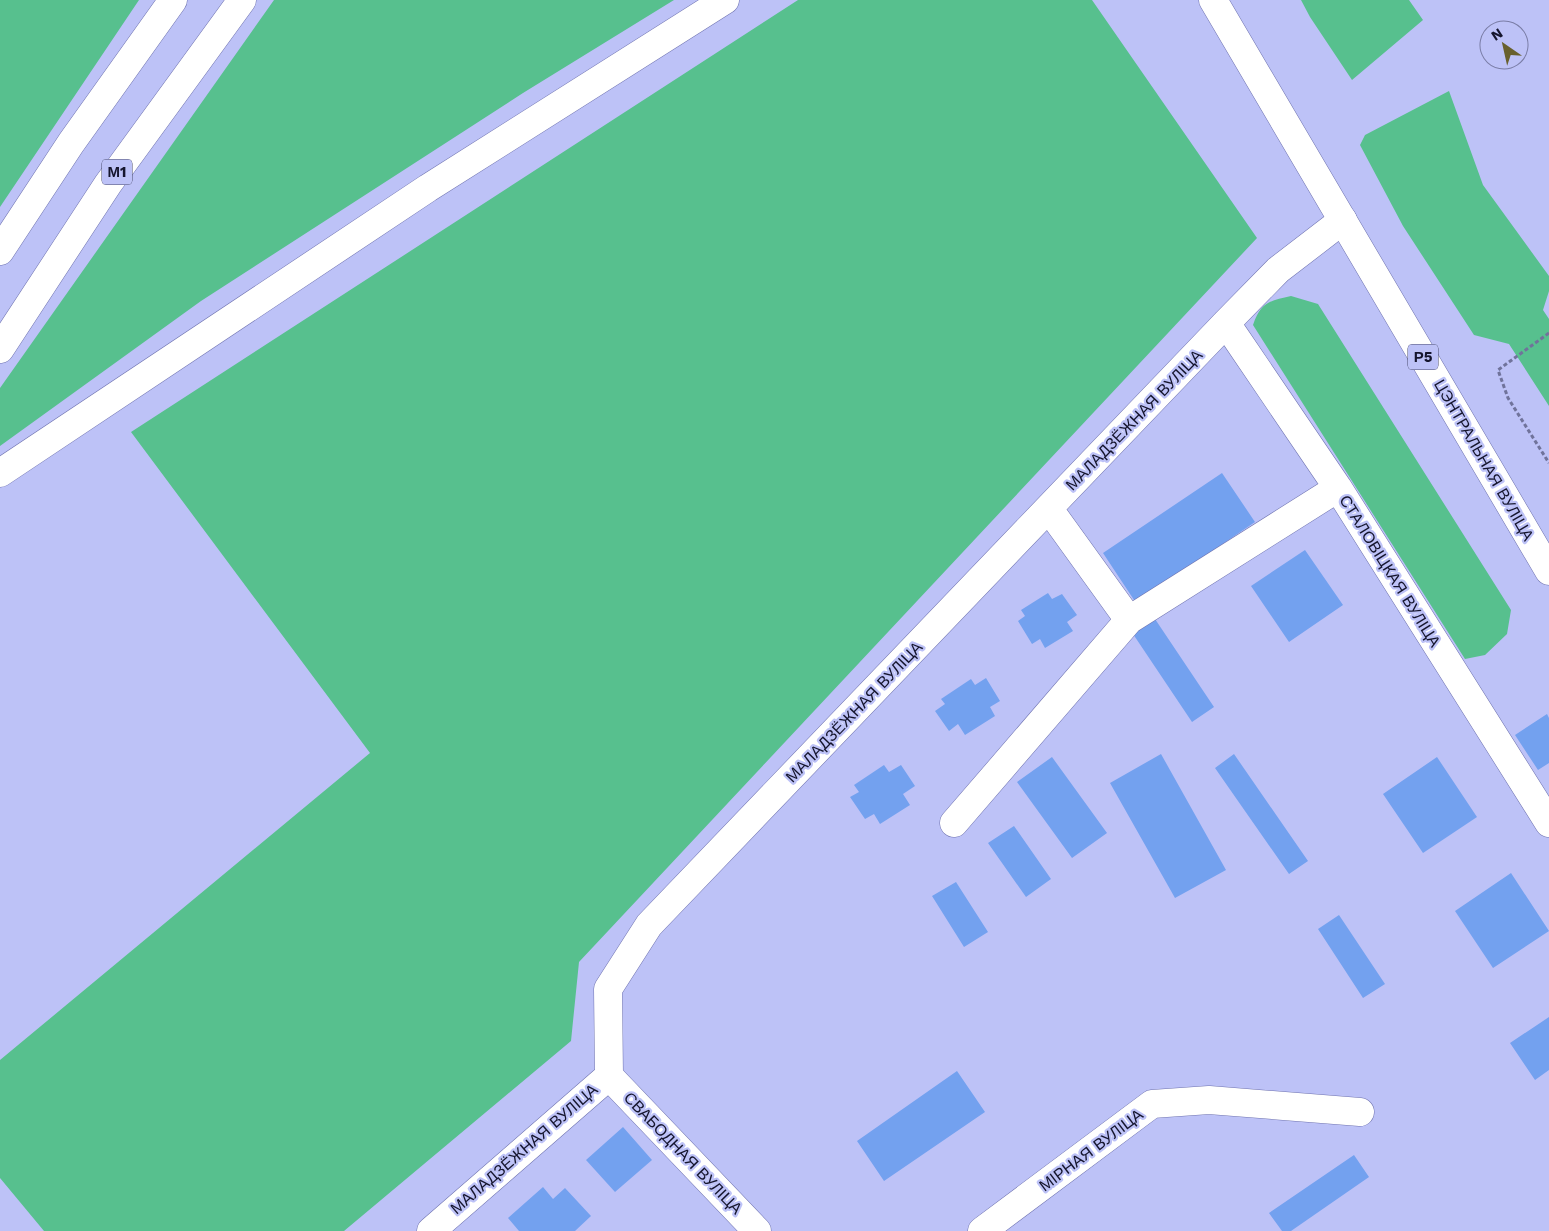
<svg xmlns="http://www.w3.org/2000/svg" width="1549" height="1231" viewBox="0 0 1549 1231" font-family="'Work Sans',sans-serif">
<rect width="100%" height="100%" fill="#bdc2f7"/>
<path fill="#57c08e" d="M0 0H139L0 207Z
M274 0H674L523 93 201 301 0 446V388Z
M798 0H1092L1257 238 579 962 571 1041 344 1231H44L0 1178V1060L370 753 131 432Z
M1301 0H1409L1423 20 1352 80 1310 17Z
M1449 91 1483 185 1549 276V291L1543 310 1549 319V406L1509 344 1474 335 1403 226 1360 145 1365 135Z
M1291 296 1318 304 1511 610 1507 634 1485 655 1465 659 1253 325C1261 302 1269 301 1291 296Z"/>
<path fill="#73a1ef" d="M1222 473 1255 522 1136 603 1103 553Z
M1305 550 1343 605 1289 642 1251 586Z
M1048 593 1052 599 1062 594 1077 615 1067 622 1073 631 1045 648 1040 639 1032 644 1018 621 1025 616 1021 610Z
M1153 616 1214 707 1192 722 1131 631Z
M986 678 1000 701 990 707 995 716 965 735 958 724 949 731 935 711 945 704 941 699 971 679 975 685Z
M1547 714 1549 718V763L1538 770 1515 735Z
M1161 754 1226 870 1175 898 1110 783Z
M1234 754 1308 861 1289 874 1215 768Z
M1052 757 1107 833 1072 858 1017 782Z
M1437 757 1477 817 1423 853 1383 794Z
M884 765 889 772 901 765 915 786 903 794 910 805 880 824 874 814 865 819 850 797 859 792 854 785Z
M1014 826 1051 879 1026 897 988 843Z
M1511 873 1549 931 1493 968 1455 911Z
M956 882 988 932 964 947 932 896Z
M1339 915 1385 984 1363 998 1318 929Z
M1549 1017V1070L1535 1080 1510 1043Z
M957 1071 985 1112 884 1181 857 1141Z
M623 1127 652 1160 615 1192 586 1160Z
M1354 1155 1369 1177 1291 1231H1282L1269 1213Z
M543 1187 553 1199 565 1188 591 1216 575 1231H519L508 1218Z"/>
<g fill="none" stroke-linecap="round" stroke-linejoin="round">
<defs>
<path id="minor" d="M1226 323 1338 488 1549 823
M1129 620 1338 488
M954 823 1129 620 1049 509
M609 1076 757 1231
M431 1231 609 1076 608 989 649 925 1226 323 1278 270 1343 220
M982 1231 1152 1104 1209 1100 1360 1112"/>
<path id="major" d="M1213 0 1549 571"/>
<path id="highway" d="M0 251 71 143 173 0
M0 349 108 184 242 0
M0 473 428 188 725 0"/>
</defs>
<use href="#minor" stroke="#6f73b0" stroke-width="29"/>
<use href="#major" stroke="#6f73b0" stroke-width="29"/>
<use href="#highway" stroke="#6f73b0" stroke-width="29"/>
<path stroke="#70739b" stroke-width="3" stroke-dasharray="4 2.5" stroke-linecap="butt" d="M1549 333 1498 370 1508 398 1549 463"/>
<use href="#minor" stroke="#fff" stroke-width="28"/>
<use href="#major" stroke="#fff" stroke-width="28"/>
<use href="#highway" stroke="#fff" stroke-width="28"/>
</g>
<g text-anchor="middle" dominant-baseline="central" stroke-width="4.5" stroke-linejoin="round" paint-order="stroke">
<g fill="#bdc2f7" stroke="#47496a" stroke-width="1">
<rect x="102" y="159.5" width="30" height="25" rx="4"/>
<rect x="1408" y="344.5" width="30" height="25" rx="4"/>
</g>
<g font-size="15" font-weight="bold" fill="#15152d">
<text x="117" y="172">М1</text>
<text x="1423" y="357">Р5</text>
</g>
<g font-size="16" fill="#15152d" stroke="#bdc2f7">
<text transform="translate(1134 420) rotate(-46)">МАЛАДЗЁЖНАЯ ВУЛІЦА</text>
<text transform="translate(1484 460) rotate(60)">ЦЭНТРАЛЬНАЯ ВУЛІЦА</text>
<text transform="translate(1390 571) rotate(58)">СТАЛОВІЦКАЯ ВУЛІЦА</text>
<text transform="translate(854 712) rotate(-46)">МАЛАДЗЁЖНАЯ ВУЛІЦА</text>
<text transform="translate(524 1149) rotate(-41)">МАЛАДЗЁЖНАЯ ВУЛІЦА</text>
<text transform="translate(1091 1150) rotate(-37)">МІРНАЯ ВУЛІЦА</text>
<text transform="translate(683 1153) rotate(46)">СВАБОДНАЯ ВУЛІЦА</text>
</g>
</g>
<g transform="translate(1504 45) rotate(326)"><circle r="24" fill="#bdc2f7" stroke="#7a7da6"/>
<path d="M0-4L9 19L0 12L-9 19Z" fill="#68602d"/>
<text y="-8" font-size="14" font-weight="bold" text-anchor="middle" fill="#15152d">N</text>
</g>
</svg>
